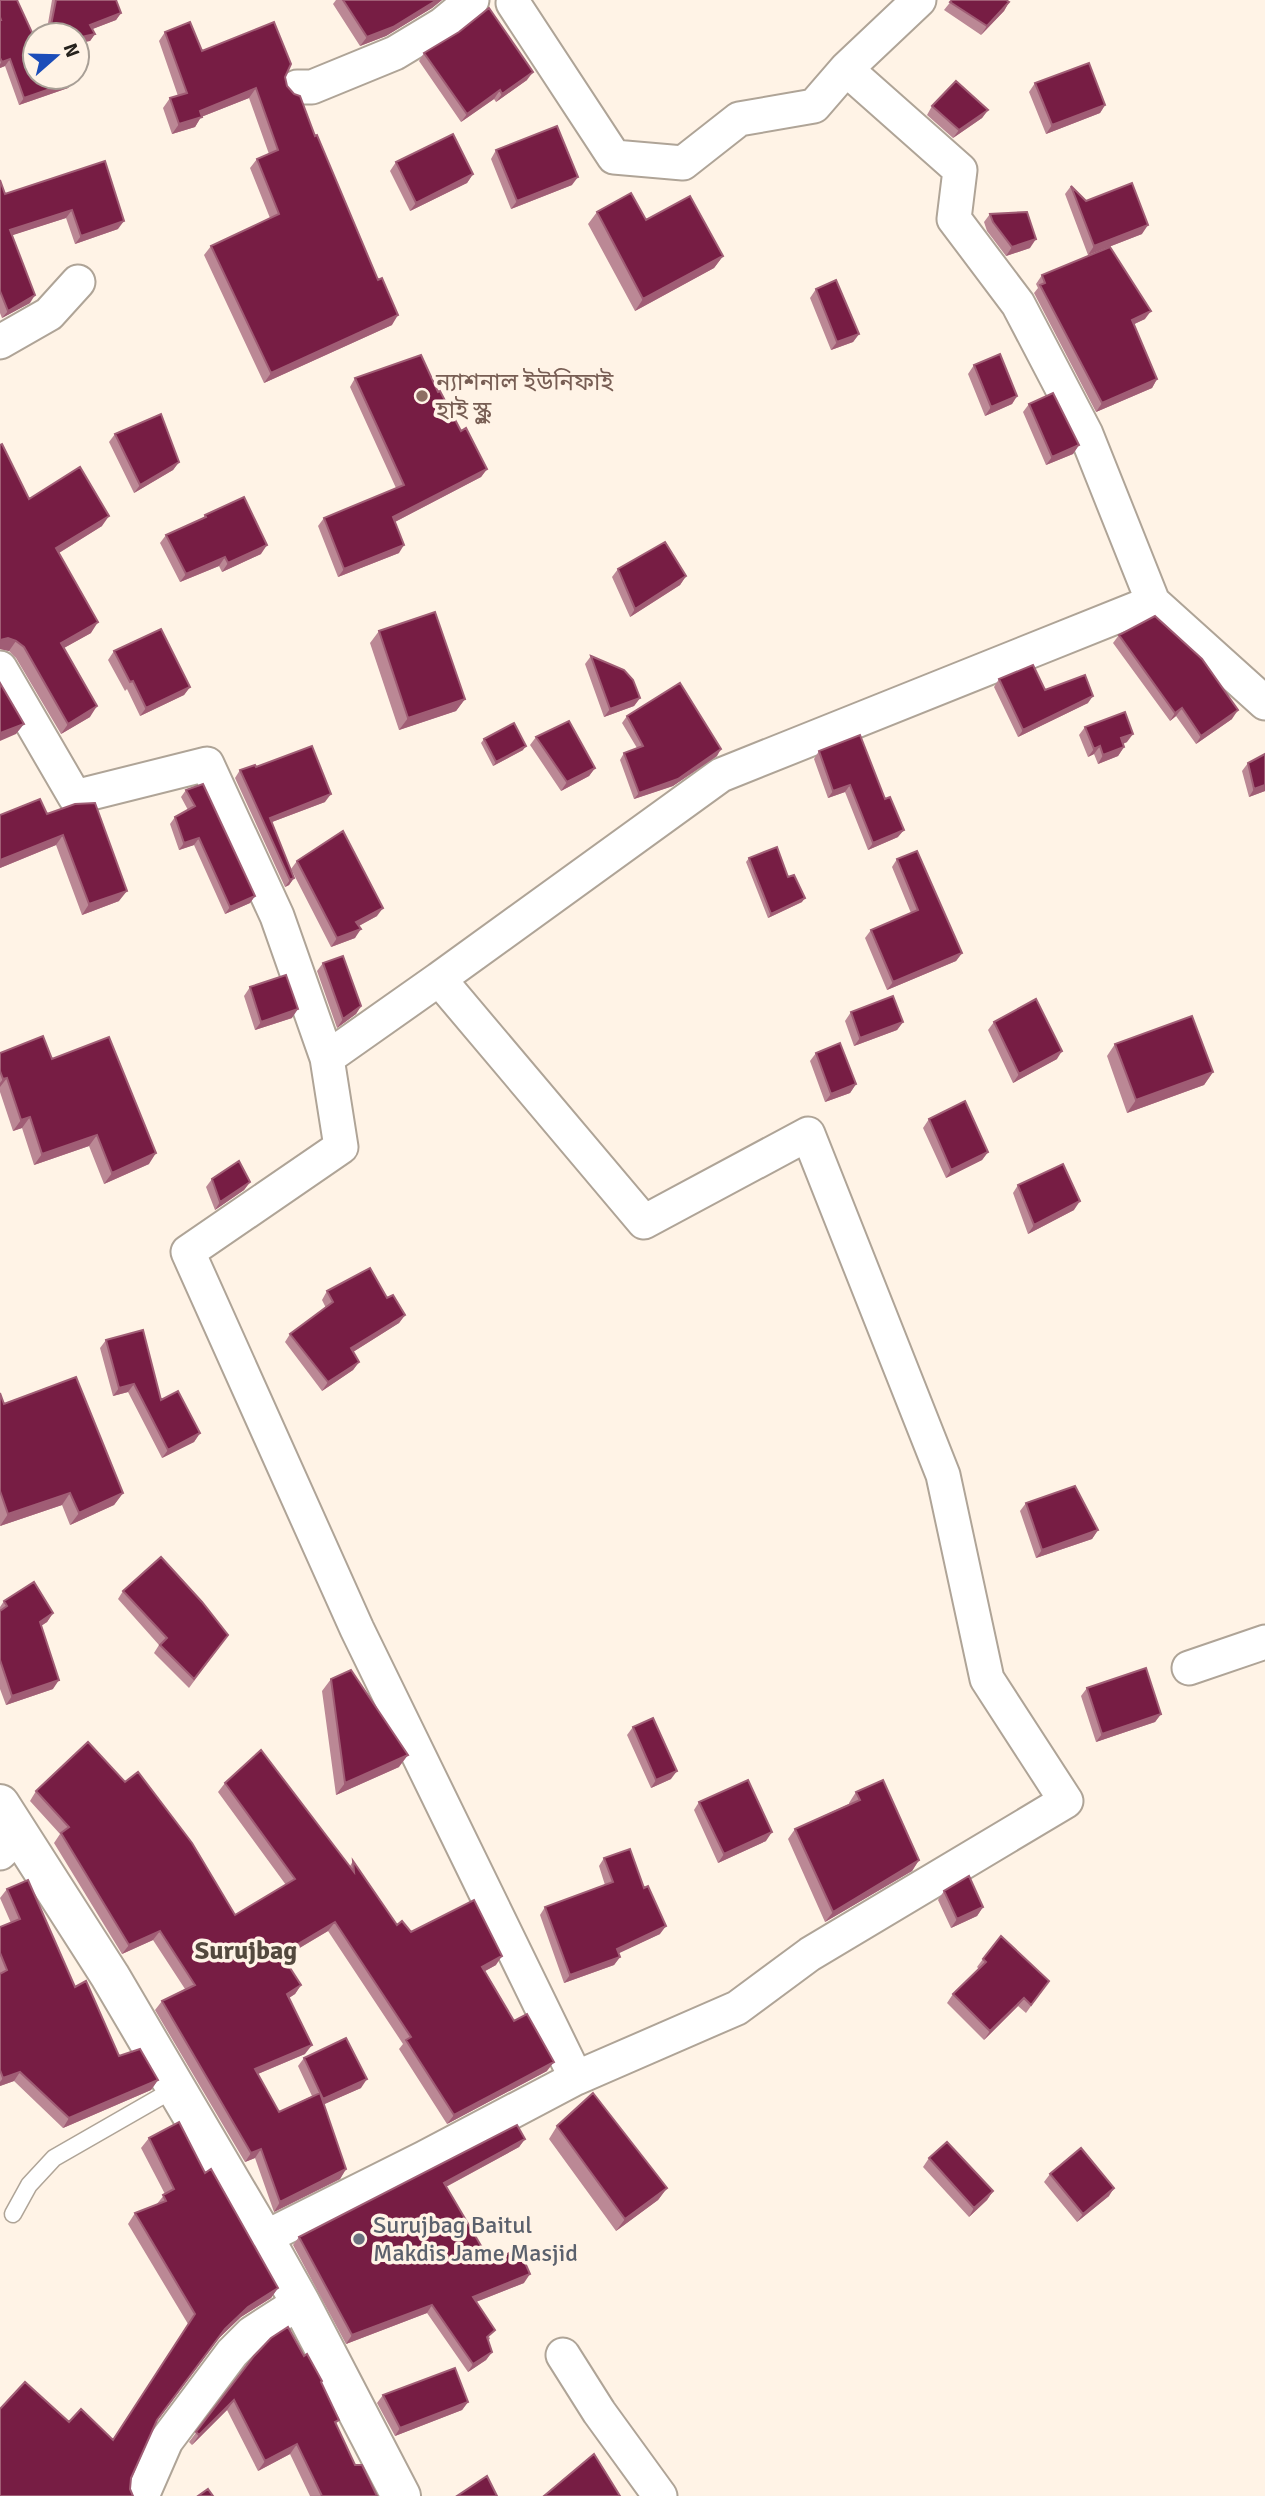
<svg xmlns="http://www.w3.org/2000/svg" width="1265" height="2496" viewBox="0 0 1265 2496" font-family="Signika,'Noto Sans Bengali',sans-serif">
<rect width="100%" height="100%" fill="#fff3e6"/>
<g fill="none" stroke-linecap="round" stroke-linejoin="round">
<defs>
<path id="lane" d="M13 2214 29 2185 54 2158 176 2088"/>
<path id="street" d="M919 0 846 69 960 170 954 219 1018 304 1086 434 1153 602 1265 703
M513 3 614 157 683 163 739 119 814 106 846 69
M297 87H312L395 53 443 24 472 0
M0 342 49 314 78 282
M0 668 75 797 207 764 277 916 327 1058 341 1147 188 1252 357 1629 576 2078
M439 979 721 775 1153 602
M1189 1668 1265 1642
M0 1853 19 1835
M264 2238 424 2158 576 2078 737 2008 810 1954 1066 1801 987 1679 943 1475 808 1134 644 1222 439 979 327 1058
M563 2355 599 2412 660 2496
M142 2496 166 2441 232 2353 252 2333 300 2302"/>
<path id="secondary" d="M0 1804 110 1976 264 2238 300 2302 401 2496"/>
</defs>
<use href="#lane" stroke="#afa497" stroke-width="19"/>
<use href="#street" stroke="#afa497" stroke-width="37"/>
<use href="#secondary" stroke="#afa497" stroke-width="42"/>
<use href="#lane" stroke="#fff" stroke-width="16"/>
<use href="#street" stroke="#fff" stroke-width="33"/>
<use href="#secondary" stroke="#fff" stroke-width="38"/>
</g>
<path fill="#bb8895" d="M0 0 35 77 74 81 71 83 68 88 19 105 5 66 0 68Z
M52 0H116L121 13 116 20 92 29 95 34 90 41 77 35H46Z
M336 0H442L432 8 386 36 360 46 333 4Z
M952 0 1009 2 1004 11 981 35 944 10Z
M165 32 202 51 285 77 287 86 315 136 392 325 264 383 204 255 211 246 270 218 250 168 257 159 269 154 249 98 201 117 195 127 172 134 163 108 170 98 178 96 159 41Z
M424 53 527 80 496 102 494 99 461 122 419 61Z
M1035 83 1105 105 1100 113 1046 134 1029 92Z
M932 106 988 110 982 118 953 138 927 115Z
M496 150 572 185 511 209 491 159Z
M105 161 118 229 75 244 66 218 12 235 30 303 2 318 0 313V180L5 194Z
M396 162 473 174 467 183 410 211 390 171Z
M1071 186 1086 201 1142 234 1088 255 1065 194Z
M597 212 646 220 723 256 714 268 635 311 588 224Z
M990 214 1030 248 1006 256 987 231 984 222Z
M1042 275 1145 319 1134 324 1157 379 1152 388 1096 412 1034 293 1038 288 1036 284Z
M816 289 859 334 853 342 831 350 810 298Z
M974 365 1017 396 1012 404 985 416 968 374Z
M355 378 438 392 461 431 487 469 481 477 395 522 399 553 338 577 318 526 324 518 396 488 350 387Z
M1029 404 1079 445 1073 454 1046 465 1023 412Z
M115 434 179 462 173 470 134 493 109 442Z
M29 499 102 526 59 553 91 633 64 648 90 717 61 734 16 658 9 651 0 649Z
M205 515 261 554 222 572 219 566 180 582 160 543 166 535 203 519Z
M618 569 686 576 680 585 630 617 612 577Z
M379 631 465 699 456 711 399 730 370 643Z
M1119 635 1232 719 1196 744 1176 716 1170 721 1113 643Z
M114 651 190 687 184 695 140 716 127 689 125 691 108 660Z
M591 656 640 698 634 706 604 717 585 664Z
M999 679 1045 690 1088 703 1018 737 994 687Z
M627 716 717 756 673 786 634 799 620 760 624 753 637 748 622 723Z
M1085 727 1127 742 1123 744 1124 747 1118 756 1098 764 1094 754 1088 757 1079 735Z
M536 737 595 768 589 776 561 791 530 745Z
M484 739 523 750 493 766 481 743Z
M819 751 898 837 868 850 845 792 828 798 814 759Z
M1248 763 1265 791 1249 797 1242 771Z
M256 767 325 802 272 822 294 878 289 885 285 887 235 778 240 770Z
M186 790 255 896 250 903 225 914 194 845 179 850 170 824 175 817 188 810 181 797Z
M47 814 119 901 82 915 56 845 0 868V815Z
M749 858 802 902 768 918 746 862Z
M897 859 962 953 956 961 887 990 865 938 871 930 911 913 892 867Z
M297 861 377 916 359 926 355 938 331 947 291 869Z
M323 963 361 1006 356 1014 337 1028 317 971Z
M250 987 292 1018 255 1030 244 996Z
M851 1012 903 1022 897 1030 854 1046 845 1021Z
M994 1022 1057 1059 1013 1083 988 1030Z
M1115 1044 1213 1072 1204 1085 1127 1113 1107 1056Z
M0 1053 52 1059 149 1164 104 1184 89 1146 34 1165 22 1128 13 1131 0 1092Z
M816 1053 856 1084 850 1093 825 1102 810 1061Z
M929 1119 988 1152 982 1160 946 1178 923 1128Z
M212 1179 250 1182 244 1190 215 1210 206 1187Z
M1018 1185 1074 1210 1028 1234 1013 1193Z
M327 1291 387 1298 405 1315 399 1323 353 1352 359 1362 353 1370 322 1391 285 1342 290 1334 326 1308 322 1300Z
M106 1340 161 1400 200 1433 194 1442 162 1458 128 1392 113 1396 100 1348Z
M0 1393 4 1404 123 1493 114 1505 70 1525 62 1505 0 1526Z
M1026 1503 1098 1530 1092 1539 1036 1558 1020 1511Z
M123 1591 228 1635 189 1688 154 1653 159 1645 118 1599Z
M4 1601 53 1613 47 1622 41 1626 53 1689 6 1705 0 1689V1607Z
M331 1679 399 1767 336 1795 322 1691Z
M1087 1688 1161 1714 1155 1722 1096 1742 1081 1696Z
M633 1727 671 1779 651 1788 627 1735Z
M225 1783 350 1866 353 1861 397 1925 411 1932 496 1965 485 1971 514 2021 547 2071 447 2124 399 2049 403 2044 328 1931 283 1958 301 1985 295 1994 289 1998 305 2054 258 2074 279 2112 312 2096 298 2066 304 2058 361 2088 324 2104 346 2169 340 2179 274 2212 255 2158 245 2162 155 2010 162 2001 185 1989 153 1940 122 1954 54 1843 60 1834 30 1801 36 1791 235 1915 286 1885 218 1792Z
M856 1792 919 1860 912 1871 825 1922 788 1839 795 1829 849 1804V1803Z
M699 1802 766 1841 718 1863 694 1810Z
M604 1858 660 1934 618 1953 620 1957 614 1965 564 1983 540 1915 545 1907 605 1885 599 1866Z
M7 1889 75 1987 119 2056 158 2080 151 2090 63 2128 14 2081 0 2086V1927L11 1923 0 1898Z
M944 1891 983 1907 977 1916 951 1928 938 1900Z
M983 1959 1049 1981 1026 2013 1018 2006 984 2040 947 2003 953 1994 979 1969 977 1967Z
M557 2126 667 2188 658 2200 616 2231 549 2139Z
M149 2138 205 2173 278 2288 271 2298 241 2317 218 2339 157 2421 131 2478 130 2489 69 2422 113 2440 188 2324 128 2224 135 2213 156 2205 165 2194 141 2148Z
M525 2139 519 2147 446 2187 490 2261 524 2283 476 2302 490 2339 488 2340 492 2352 486 2360 468 2372 427 2313 346 2344 293 2245 299 2237Z
M929 2158 993 2191 987 2200 969 2217 923 2167Z
M1050 2174 1109 2196 1077 2222 1044 2182Z
M254 2356H304L321 2383 339 2420 336 2424 355 2465 377 2496H310L290 2454 258 2471 227 2410 192 2445 189 2442Z
M383 2395 468 2402 462 2410 395 2436 377 2403Z"/>
<path fill="#a05d75" d="M437 0H442L432 8 386 36 360 46 367 37Z
M1009 2 1004 11 981 35 987 26Z
M121 13 116 20 85 32 90 25Z
M95 34 90 41 77 44V38Z
M10 59 5 66 0 68V64L2 62Z
M533 72 527 80 496 102 502 94Z
M73 77H77L68 88 19 105 24 98Z
M256 88 249 98 201 117 195 127 172 134 179 124 200 111Z
M500 90 494 99 461 122 467 114Z
M1105 105 1100 113 1046 134 1052 125Z
M988 110 982 118 953 138 959 130Z
M473 174 467 183 410 211 416 203Z
M578 177 572 185 511 209 517 201Z
M72 210 66 218 4 238 10 230Z
M124 221 118 229 75 244 81 236Z
M1148 225 1142 234 1088 255 1094 246Z
M1036 239 1030 248 1006 256 1012 247Z
M723 256 714 268 635 311 643 299Z
M35 295 30 303 2 318 8 311Z
M1151 311 1145 319 1126 328 1132 320Z
M398 315 392 325 264 383 271 373Z
M859 334 853 342 831 350 837 342Z
M1157 379 1152 388 1096 412 1102 403Z
M1017 396 1012 404 985 416 991 407Z
M1079 445 1073 454 1046 465 1052 457Z
M179 462 173 470 134 493 140 485Z
M487 469 481 477 387 526 393 517Z
M109 516 102 526 49 559 56 548Z
M267 545 261 554 222 572 228 563Z
M404 545 399 553 338 577 344 569Z
M225 557 219 566 180 582 186 574Z
M686 576 680 585 630 617 635 609Z
M98 622 91 633 53 654 61 643Z
M8 638 16 641 9 651 0 649V640Z
M190 687 184 695 140 716 146 708Z
M1093 696 1088 703 1018 737 1023 730Z
M640 698 634 706 604 717 610 709Z
M465 699 456 711 399 730 408 718Z
M97 706 90 717 61 734 68 724Z
M1182 708 1176 716 1170 721 1175 713Z
M1238 710 1232 719 1196 744 1201 736Z
M24 724 16 734 0 741V733Z
M1133 734 1127 742 1115 747 1121 738Z
M526 746 523 750 493 766 496 762Z
M1100 746 1094 754 1088 757 1094 749Z
M1124 747 1118 756 1098 764 1103 755Z
M721 749 717 756 673 786 634 799 639 793Z
M595 768 589 776 561 791 567 782Z
M850 785 845 792 828 798 833 791Z
M1265 785V791L1249 797 1254 789Z
M331 794 325 802 264 825 270 818Z
M904 830 898 837 868 850 873 843Z
M63 835 56 845 0 868V860Z
M199 838 194 845 179 850 184 843Z
M294 878 289 885 285 887 290 880Z
M127 891 119 901 82 915 89 904Z
M255 896 250 903 225 914 230 907Z
M805 898 802 902 768 918 771 914Z
M383 908 377 916 351 930 356 922Z
M361 929 355 938 331 947 337 938Z
M962 953 956 961 887 990 893 982Z
M361 1006 356 1014 337 1028 343 1019Z
M298 1009 292 1018 255 1030 261 1022Z
M903 1022 897 1030 854 1046 860 1038Z
M1062 1051 1057 1059 1013 1083 1019 1074Z
M1213 1072 1204 1085 1127 1113 1136 1100Z
M7 1078 0 1087V1083L3 1079Z
M856 1084 850 1093 825 1102 831 1094Z
M30 1117 22 1128 13 1131 21 1120Z
M97 1135 89 1146 34 1165 42 1154Z
M988 1152 982 1160 946 1178 951 1170Z
M156 1153 149 1164 104 1184 112 1173Z
M250 1182 244 1190 215 1210 220 1202Z
M1080 1201 1074 1210 1028 1234 1034 1225Z
M405 1315 399 1323 345 1357 351 1348Z
M359 1362 353 1370 322 1391 328 1382Z
M134 1384 128 1392 113 1396 119 1388Z
M200 1433 194 1442 162 1458 168 1450Z
M70 1493 62 1505 0 1526 8 1514Z
M123 1493 114 1505 70 1525 79 1513Z
M1098 1530 1092 1539 1036 1558 1042 1550Z
M53 1613 47 1622 33 1631 40 1622Z
M59 1680 53 1689 6 1705 12 1696Z
M1161 1714 1155 1722 1096 1742 1102 1734Z
M408 1755 399 1767 336 1795 345 1783Z
M677 1771 671 1779 651 1788 656 1780Z
M772 1832 766 1841 718 1863 724 1854Z
M919 1860 912 1871 825 1922 833 1912Z
M983 1907 977 1916 951 1928 957 1919Z
M335 1922 328 1931 274 1963 281 1954Z
M666 1926 660 1934 611 1957 617 1949Z
M160 1931 153 1940 122 1954 129 1945Z
M502 1956 496 1965 476 1976 482 1967Z
M620 1957 614 1965 564 1983 570 1975Z
M301 1985 295 1994 281 2003 287 1994Z
M1024 1998 1018 2006 984 2040 990 2031Z
M312 2045 305 2054 248 2078 255 2069Z
M554 2062 547 2071 447 2124 454 2115Z
M20 2072 14 2081 0 2086V2082L3 2078Z
M367 2079 361 2088 318 2107 323 2099Z
M158 2080 151 2090 63 2128 69 2118Z
M525 2139 519 2147 438 2191 444 2183Z
M261 2149 255 2158 245 2162 251 2153Z
M346 2169 340 2179 274 2212 280 2202Z
M667 2188 658 2200 616 2231 625 2219Z
M1114 2188 1109 2196 1077 2222 1083 2214Z
M993 2191 987 2200 969 2217 974 2208Z
M530 2274 524 2283 468 2305 473 2297Z
M278 2288 271 2298 241 2317 218 2339 225 2329 248 2307Z
M432 2305 427 2313 346 2344 352 2335Z
M492 2352 486 2360 468 2372 473 2364Z
M234 2400 227 2410 192 2445 199 2435Z
M468 2402 462 2410 395 2436 400 2428Z
M297 2444 290 2454 258 2471 265 2461Z"/>
<path fill="#771d44" stroke="#a05d75" stroke-width="2" d="M0 0H17L35 39V77H73L71 78 73 81 24 98 10 59 2 62 0 58V20H1L0 17Z
M56 0H116L121 13 90 25 95 34 77 38V35H49Z
M343 0H437L393 27 367 37Z
M952 0H1006L1009 2 987 26 950 2Z
M489 8 533 72 502 94 500 90 467 114 424 53 459 32Z
M190 22 202 51 274 22 291 64 285 77 287 86 294 94 300 96 315 136 317 135 378 280 382 278 398 315 271 373 211 246 279 214 257 159 278 150 256 88 200 111 202 117 179 124 170 98 187 93 165 32Z
M1089 63 1105 105 1052 125 1035 83Z
M956 81 988 110 959 130 932 106Z
M557 126 578 177 517 201 496 150Z
M453 134 473 174 416 203 396 162Z
M105 161 124 221 81 236 72 210 10 230 35 295 8 311 0 291V180L5 194Z
M1132 183 1148 225 1094 246 1071 186 1086 201Z
M631 193 646 220 690 196 723 256 643 299 597 212Z
M1027 212 1036 239 1012 247 993 222 990 214Z
M1110 247 1151 311 1132 320 1157 379 1102 403 1040 285 1045 283 1042 275Z
M836 280 859 334 837 342 816 289Z
M1000 354 1017 396 991 407 974 365Z
M421 355 438 392 440 391 461 431 466 428 487 469 393 517 404 545 344 569 324 518 404 485 355 378Z
M1053 393 1079 445 1052 457 1029 404Z
M161 414 179 462 140 485 115 434Z
M2 444 29 499 80 467 109 516 56 548 98 622 61 643 97 706 68 724 24 647 16 641 8 638 0 640V445Z
M244 497 267 545 228 563 225 557 186 574 166 535 206 517 205 515Z
M665 542 686 576 635 609 618 569Z
M435 612 465 699 408 718 379 631Z
M1155 616 1202 659 1238 710 1201 736 1182 708 1175 713 1119 635Z
M161 629 190 687 146 708 133 681 130 682 114 651Z
M591 656 624 670 633 680 640 698 610 709Z
M1033 665 1045 690 1085 675 1093 696 1023 730 999 679Z
M0 683 24 724 0 733Z
M680 683 721 749 678 779 639 793 624 753 643 746 627 716Z
M1125 712 1133 734 1121 738 1124 747 1103 755 1100 746 1094 749 1085 727Z
M569 721 595 768 567 782 536 737Z
M514 723 526 746 496 762 484 739Z
M860 735 885 799 890 797 904 830 873 843 850 785 833 791 819 751Z
M312 746 331 794 270 818 294 878 290 880 240 770 255 765 256 767Z
M1265 754V785L1254 789 1248 763Z
M203 784 255 896 230 907 199 838 184 843 175 817 195 806 186 790Z
M40 799 47 814 75 804 95 803 127 891 89 904 63 835 0 860V815Z
M343 831 383 908 356 922 361 929 337 938 297 861Z
M777 847 788 877 794 875 805 898 771 914 749 858Z
M917 851 962 953 893 982 871 930 918 910 897 859Z
M343 956 361 1006 343 1019 323 963Z
M286 975 298 1009 261 1022 250 987Z
M893 996 903 1022 860 1038 851 1012Z
M1036 999 1062 1051 1019 1074 994 1022Z
M1192 1016 1213 1072 1136 1100 1115 1044Z
M43 1036 52 1059 109 1037 156 1153 112 1173 97 1135 42 1154 30 1117 21 1120 7 1078 3 1079 0 1071V1053Z
M840 1043 856 1084 831 1094 816 1053Z
M965 1101 988 1152 951 1170 929 1119Z
M239 1161 250 1182 220 1202 212 1179Z
M1063 1164 1080 1201 1034 1225 1018 1185Z
M370 1268 387 1298 393 1295 405 1315 351 1348 359 1362 328 1382 290 1334 333 1302 327 1291Z
M143 1330 161 1400 178 1391 200 1433 168 1450 134 1384 119 1388 106 1340Z
M76 1377 123 1493 79 1513 70 1493 8 1514 0 1491V1393L4 1404Z
M1075 1486 1098 1530 1042 1550 1026 1503Z
M161 1557 202 1602 228 1635 194 1679 160 1645 167 1638 123 1591Z
M34 1582 53 1613 40 1622 59 1680 12 1696 0 1660V1611L7 1606 4 1601Z
M1146 1668 1161 1714 1102 1734 1087 1688Z
M351 1670 408 1755 345 1783 331 1679Z
M653 1718 677 1771 656 1780 633 1727Z
M88 1742 125 1782 138 1772 192 1843 235 1915 295 1879 225 1783 261 1750 354 1872 353 1861 397 1925 402 1921 411 1932 474 1900 502 1956 482 1967 514 2021 527 2014 554 2062 454 2115 406 2040 411 2037 335 1922 281 1954 301 1985 287 1994 312 2045 255 2069 279 2112 320 2093 346 2169 280 2202 261 2149 251 2153 162 2001 195 1985 160 1931 129 1945 61 1833 69 1827 36 1791Z
M748 1780 772 1832 724 1854 699 1802Z
M883 1780 919 1860 833 1912 795 1829 860 1800 856 1792Z
M630 1849 644 1888 648 1886 666 1926 617 1949 620 1957 570 1975 545 1907 613 1882 604 1858Z
M969 1876 983 1907 957 1919 944 1891Z
M28 1880 75 1987 86 1981 119 2056 140 2049 158 2080 69 2118 20 2072 3 2078 0 2070V1974L7 1970 0 1953V1927L20 1919 7 1889Z
M1001 1936 1049 1981 1031 2005 1024 1998 990 2031 953 1994 986 1962 983 1959Z
M346 2038 367 2079 323 2099 304 2058Z
M593 2093 667 2188 625 2219 557 2126Z
M179 2122 205 2173 211 2169 278 2288 248 2307 225 2329 157 2420 131 2478 130 2489 133 2496H0V2409L25 2382 69 2422 81 2409 113 2440 195 2314 135 2213 166 2201 163 2195 174 2189 149 2138Z
M517 2125 525 2139 444 2183 490 2261 519 2249 530 2274 473 2297 495 2330 487 2337 492 2352 473 2364 432 2305 352 2335 299 2237Z
M947 2142 993 2191 974 2208 929 2158Z
M1081 2148 1114 2188 1083 2214 1050 2174Z
M288 2327 304 2356 307 2354 322 2381 321 2382 339 2420 335 2422 355 2465H362L377 2496H322L297 2444 265 2461 234 2400 199 2435 196 2432 254 2356 271 2338Z
M455 2368 468 2402 400 2428 383 2395Z
M594 2454 620 2496H544Z
M487 2476 497 2496H457Z
M208 2489 213 2496H198Z"/>
<circle fill="#8d6e63" stroke="#fff3e6" stroke-width="2.5" cx="422" cy="396" r="7"/>
<circle fill="#6b7280" stroke="#fff3e6" stroke-width="2.5" cx="359" cy="2239" r="7"/>
<g text-anchor="middle" dominant-baseline="central" stroke-width="7" stroke-linejoin="round" paint-order="stroke">
<g font-size="24" fill="#785e54" stroke="#fff3e6" text-anchor="start">
<text x="436" y="382">ন্যাশনাল ইউনিফাই<tspan x="436" dy="28">হাই স্কুল</tspan></text>
</g>
<g font-size="24" fill="#5b616d" stroke="#fff3e6" text-anchor="start">
<text x="373" y="2225">Surujbag Baitul<tspan x="373" dy="28">Makdis Jame Masjid</tspan></text>
</g>
<g font-size="26" font-weight="bold" fill="#53493e" stroke="#fff3e6">
<text x="246" y="1951">Surujbag</text>
</g>
</g>
<g transform="translate(56 56) rotate(70)"><circle r="33" fill="#fff3e6" stroke="#a89f96" stroke-width="2"/>
<path d="M0-5L12 26L0 18L-12 26Z" fill="#1c4db9"/>
<text y="-10" font-size="19" font-weight="bold" text-anchor="middle" fill="#26221d">N</text>
</g>
</svg>
